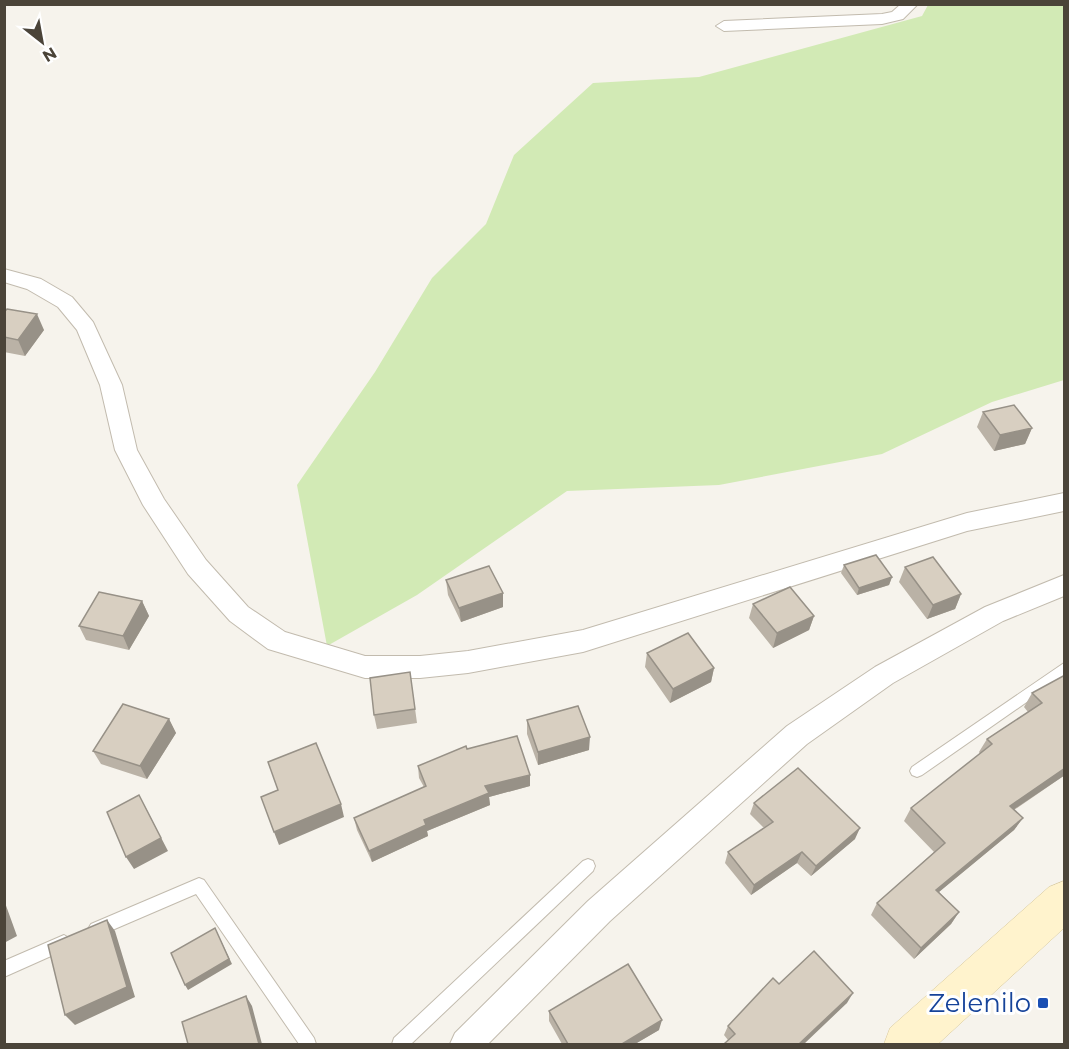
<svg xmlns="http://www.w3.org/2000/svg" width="1069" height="1049" viewBox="0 0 1069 1049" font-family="Montserrat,sans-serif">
<rect width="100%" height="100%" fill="#f6f3ec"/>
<path fill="#d2eab5" d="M928 5H1064V380L992 402 882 454 719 485 567 491 417 595 327 646 297 485 375 372 432 278 486 224 514 155 593 83 699 77 922 16Z"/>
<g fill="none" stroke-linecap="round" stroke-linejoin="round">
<defs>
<path id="service" d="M1064 663V676L922 775 917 777 912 775 910 771 912 767Z
M588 859 593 861 595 866 593 871 411 1044H392L394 1038 583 861Z
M199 878 204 880 314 1038 316 1044H299L196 894 96 937 91 934 88 929 91 924Z
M64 935 69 938 72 943 69 948 4 977V961Z"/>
<path id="minor" d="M901 4H918L903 19 882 24 724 31 716 26 724 21 882 14 892 12Z
M4 269 41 279 72 297 93 322 122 385 137 450 164 499 206 560 248 607 285 632 365 656H420L468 651 583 630 967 513 1064 493V511L967 531 583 652 468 673 420 678H365L268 649 230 621 188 574 143 505 115 450 100 385 77 330 58 307 27 289 4 282Z
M1064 575V596L1003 621 893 683 807 744 610 921 488 1044H450L455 1033 588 901 787 726 875 667 985 607Z"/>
<path id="secondary" d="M1064 881V928L938 1044H884L890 1028 1049 887Z"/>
</defs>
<use href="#service" stroke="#c2bbae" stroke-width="2"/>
<use href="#minor" stroke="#c2bbae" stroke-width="2"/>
<use href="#secondary" stroke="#d6c79b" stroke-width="1"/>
<use href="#service" fill="#fff" fill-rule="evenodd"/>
<use href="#minor" fill="#fff" fill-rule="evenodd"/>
<use href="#secondary" fill="#fff3cd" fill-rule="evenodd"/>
</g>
<path fill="#bab2a6" d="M4 312 44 330 25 356 4 352Z
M983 412 1032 428 1025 444 994 451 977 427Z
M844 565 892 577 889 585 857 595 841 573Z
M905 567 961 594 955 609 927 619 899 582Z
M446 580 503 607 461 622 448 595Z
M142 601 149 616 129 650 86 640 79 626Z
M753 604 814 616 809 630 773 648 749 618Z
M647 653 714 668 711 682 670 703 645 667Z
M410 672 417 723 377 729 374 715Z
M1065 675V775L1014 810 1023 818 1014 830 939 892 959 912 951 924 914 959 871 915 877 903 934 852 904 821 911 808 980 754 979 752 987 739 1028 712 1024 707 1032 693Z
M169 719 176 733 147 779 101 764 93 751Z
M527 720 589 750 538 765 527 734Z
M467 749 530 786 489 797 490 805 427 831 428 836 372 862 357 830 354 818 424 787 419 778 418 766Z
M754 803 855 839 811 876 797 863 751 895 725 863 728 852 764 828 750 814Z
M779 984 847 1003 728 1040 724 1035 728 1026Z
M549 1011 659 1030 635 1044H562L549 1021Z"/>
<path fill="#979187" d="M37 314 44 330 25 356 18 340Z
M1032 428 1025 444 994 451 1000 435Z
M892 577 889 585 857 595 859 588Z
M503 593V607L461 622 459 608Z
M961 594 955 609 927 619 933 605Z
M142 601 149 616 129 650 123 636Z
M814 616 809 630 773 648 777 633Z
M714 668 711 682 670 703 673 689Z
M169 719 176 733 147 779 140 766Z
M590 737 589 750 538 765V752Z
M1065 768V775L1001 818 1010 806Z
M530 775V786L489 797 490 805 427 831 428 836 372 862 369 851 485 786Z
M139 795 168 851 134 869 126 857Z
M341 804 344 817 279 845 274 832Z
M1023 818 1014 830 928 901 936 890Z
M860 828 855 839 811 876 816 866Z
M802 852 797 863 751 895 754 885Z
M4 900 17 936 4 943Z
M959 912 951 924 914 959 921 948Z
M107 920 115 931 135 997 75 1025 65 1015Z
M215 928 232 964 188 990 185 985Z
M853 993 847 1003 804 1044H799Z
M246 996 252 1006 262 1044H259Z
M662 1020 659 1030 635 1044H622Z"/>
<path fill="#d8cfc1" stroke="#979187" stroke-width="1.5" d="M7 309 37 314 18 340 4 337V312Z
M1014 405 1032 428 1000 435 983 412Z
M876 555 892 577 859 588 844 565Z
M933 557 961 594 933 605 905 567Z
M489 566 503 593 459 608 446 580Z
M790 587 814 616 777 633 753 604Z
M99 592 142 601 123 636 79 626Z
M688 633 714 668 673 689 647 653Z
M410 672 415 709 374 715 370 678Z
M1065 675V768L1010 806 1023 818 936 890 959 912 921 948 877 903 945 843 911 808 992 744 987 739 1042 703 1032 693Z
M123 704 169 719 140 766 93 751Z
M578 706 590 737 538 752 527 720Z
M517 736 530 775 485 786 489 793 424 820 426 825 369 851 354 818 426 786 418 766 466 746 467 749Z
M316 743 341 804 274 832 261 797 278 790 268 762Z
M798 768 860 828 816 866 802 852 754 885 728 852 773 822 754 803Z
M139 795 161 838 126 857 107 812Z
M107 920 127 987 65 1015 48 945Z
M215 928 229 959 185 985 171 953Z
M814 951 853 993 799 1044H724L735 1034 728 1026 773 978 779 984Z
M628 964 662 1020 622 1044H568L549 1011Z
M246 996 259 1044H188L182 1022Z"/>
<rect fill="#1a4fb4" stroke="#fff" stroke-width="2" x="1037" y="997" width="12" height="12" rx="3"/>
<g text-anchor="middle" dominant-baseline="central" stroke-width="6" stroke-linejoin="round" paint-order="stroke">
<g font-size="26" fill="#164399" stroke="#fff" text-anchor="end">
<text x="1031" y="1003">Zelenilo</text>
</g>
</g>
<rect width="1069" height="1049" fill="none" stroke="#4b4439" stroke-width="12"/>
<g transform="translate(42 42) rotate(149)" stroke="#ffffff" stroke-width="4.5" paint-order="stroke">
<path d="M0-4.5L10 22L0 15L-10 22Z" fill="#4b4439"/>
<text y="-9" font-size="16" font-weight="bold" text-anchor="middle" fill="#4b4439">N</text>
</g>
</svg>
